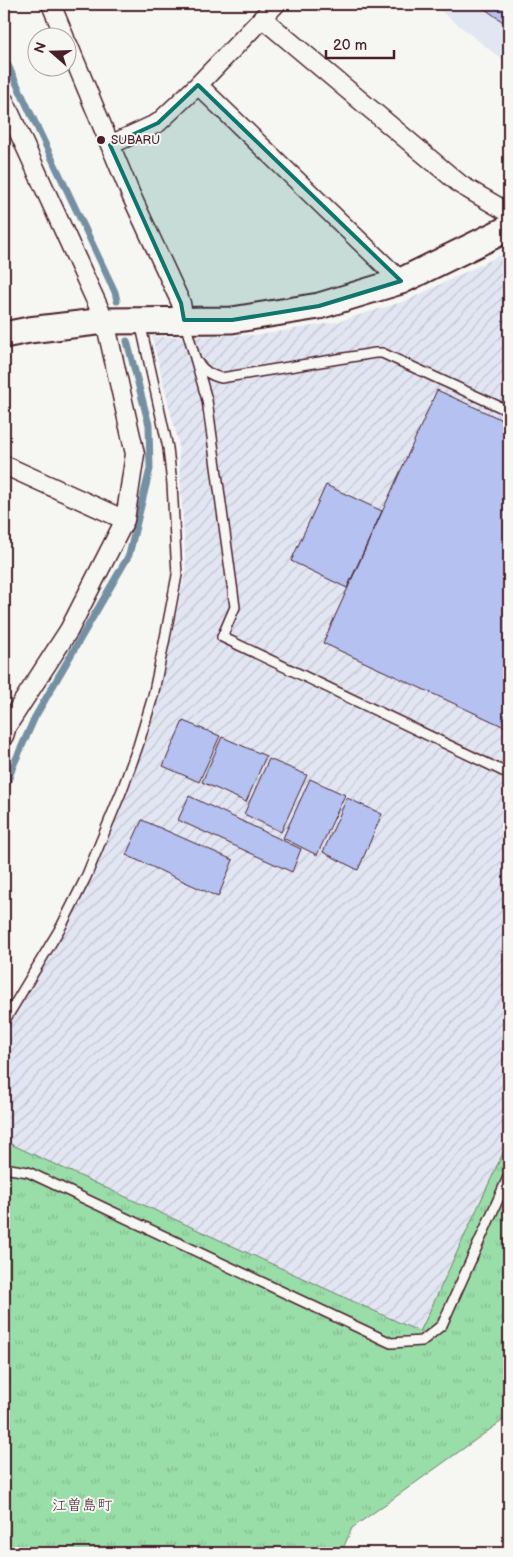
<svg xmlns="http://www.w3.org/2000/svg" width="513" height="1557" viewBox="0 0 513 1557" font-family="'Balsamiq Sans','Klee One',sans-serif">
<defs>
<pattern id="industrial-furrows" width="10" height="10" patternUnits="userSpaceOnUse" patternTransform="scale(1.25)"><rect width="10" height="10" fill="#e2e6f2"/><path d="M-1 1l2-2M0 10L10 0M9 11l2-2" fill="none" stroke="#c3c5d0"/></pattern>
<pattern id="grass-tufts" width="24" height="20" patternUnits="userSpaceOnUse" patternTransform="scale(1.25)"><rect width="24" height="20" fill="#99dda9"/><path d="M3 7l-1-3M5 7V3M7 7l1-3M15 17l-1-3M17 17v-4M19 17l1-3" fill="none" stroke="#85bd92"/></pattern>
</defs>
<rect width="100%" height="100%" fill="#f6f6f2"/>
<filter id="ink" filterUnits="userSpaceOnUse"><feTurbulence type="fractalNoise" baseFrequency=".02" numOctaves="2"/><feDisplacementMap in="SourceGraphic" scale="10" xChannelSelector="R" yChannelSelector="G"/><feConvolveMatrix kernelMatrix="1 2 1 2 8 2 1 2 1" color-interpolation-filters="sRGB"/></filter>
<g filter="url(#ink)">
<path fill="#e2e6f2" d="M432 4H509V65Z"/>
<path fill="url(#industrial-furrows)" d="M509 251V1140L420 1332 4 1141V1035L88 885 128 789 150 730 186 570 178 442 152 337 259 335 337 322 408 300Z"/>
<path fill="url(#grass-tufts)" stroke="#727e6a" d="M509 1140V1416L352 1528 341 1553H4V1141L420 1332Z"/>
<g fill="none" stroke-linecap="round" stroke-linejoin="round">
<path stroke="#7590a3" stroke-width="7" d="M4 57 115 292 117 301
M4 792 13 766 35 717 129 555 150 469 149 425 127 341"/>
</g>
<path fill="#b4c1f1" stroke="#4a1f2b" d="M478 4H509V20L506 24Z
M437 390 509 423V729L323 643Z
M326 485 382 511 347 588 291 561Z
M183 721 220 736 199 782 163 766Z
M222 737 266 756 246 802 202 782Z
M269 759 307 775 281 832 244 814Z
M310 779 345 795 317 855 283 838Z
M189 796 301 849 292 872 178 820Z
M347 798 382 814 358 870 323 852Z
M142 820 233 860 218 897 126 855Z"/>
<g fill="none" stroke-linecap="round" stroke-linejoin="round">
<defs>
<path id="lane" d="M185 323 207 400 235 607 222 637 509 774
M197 362C204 371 210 375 221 378L375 353H382L509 411
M4 1022 62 925 86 877 122 790 138 746 153 696 165 638 177 575 172 484 168 448 140 322
M4 1168 28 1172 391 1343 422 1341 442 1325 509 1175"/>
<path id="street" d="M51 4 65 38
M276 4 198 85 401 281
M262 18 461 185 509 213
M68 44 131 195 181 303 184 320
M4 100 105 321 135 454 125 520 69 630 7 726 4 736
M110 145 158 123 198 85
M4 465 125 520"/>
<path id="secondary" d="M4 335 29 330 105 321 232 320 319 306 401 281 509 228"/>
</defs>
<use href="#lane" stroke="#4a1f2b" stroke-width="12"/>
<use href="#street" stroke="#4a1f2b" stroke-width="21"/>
<use href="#secondary" stroke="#4a1f2b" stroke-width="29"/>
<use href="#lane" stroke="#f6f6f2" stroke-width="9"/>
<use href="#street" stroke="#f6f6f2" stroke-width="18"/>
<use href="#secondary" stroke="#f6f6f2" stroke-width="25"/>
</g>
</g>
<path fill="#0f766e" fill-opacity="0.2" stroke="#0f766e" stroke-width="4" stroke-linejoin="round" d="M198 85 401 281 319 306 232 320H184L181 303 110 145 158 123Z"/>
<circle fill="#4a1f2b" stroke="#f6f6f2" stroke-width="2" cx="101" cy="140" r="5"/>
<g text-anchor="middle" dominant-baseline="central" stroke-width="4" stroke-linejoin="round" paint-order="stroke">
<g font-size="12" fill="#4a1f2b" stroke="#f6f6f2" text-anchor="start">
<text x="111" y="140">SUBARU</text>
</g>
<g font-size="15" fill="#4a1f2b" stroke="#f6f6f2">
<text x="82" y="1505">江曽島町</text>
</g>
</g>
<rect width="513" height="1557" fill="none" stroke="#f6f6f2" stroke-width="20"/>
<rect x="10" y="10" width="493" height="1537" fill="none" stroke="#4a1f2b" stroke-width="2" filter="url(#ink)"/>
<g transform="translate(52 52) rotate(290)"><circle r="24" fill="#f6f6f2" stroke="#b1a0a2"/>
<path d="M0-4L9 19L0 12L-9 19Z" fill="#4a1f2b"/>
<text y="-8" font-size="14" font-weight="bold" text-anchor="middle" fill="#4a1f2b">N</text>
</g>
<path d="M326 50v8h68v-8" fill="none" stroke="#4a1f2b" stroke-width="2.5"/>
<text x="333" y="50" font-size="15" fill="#4a1f2b" stroke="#f6f6f2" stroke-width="4" paint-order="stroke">20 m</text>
</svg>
